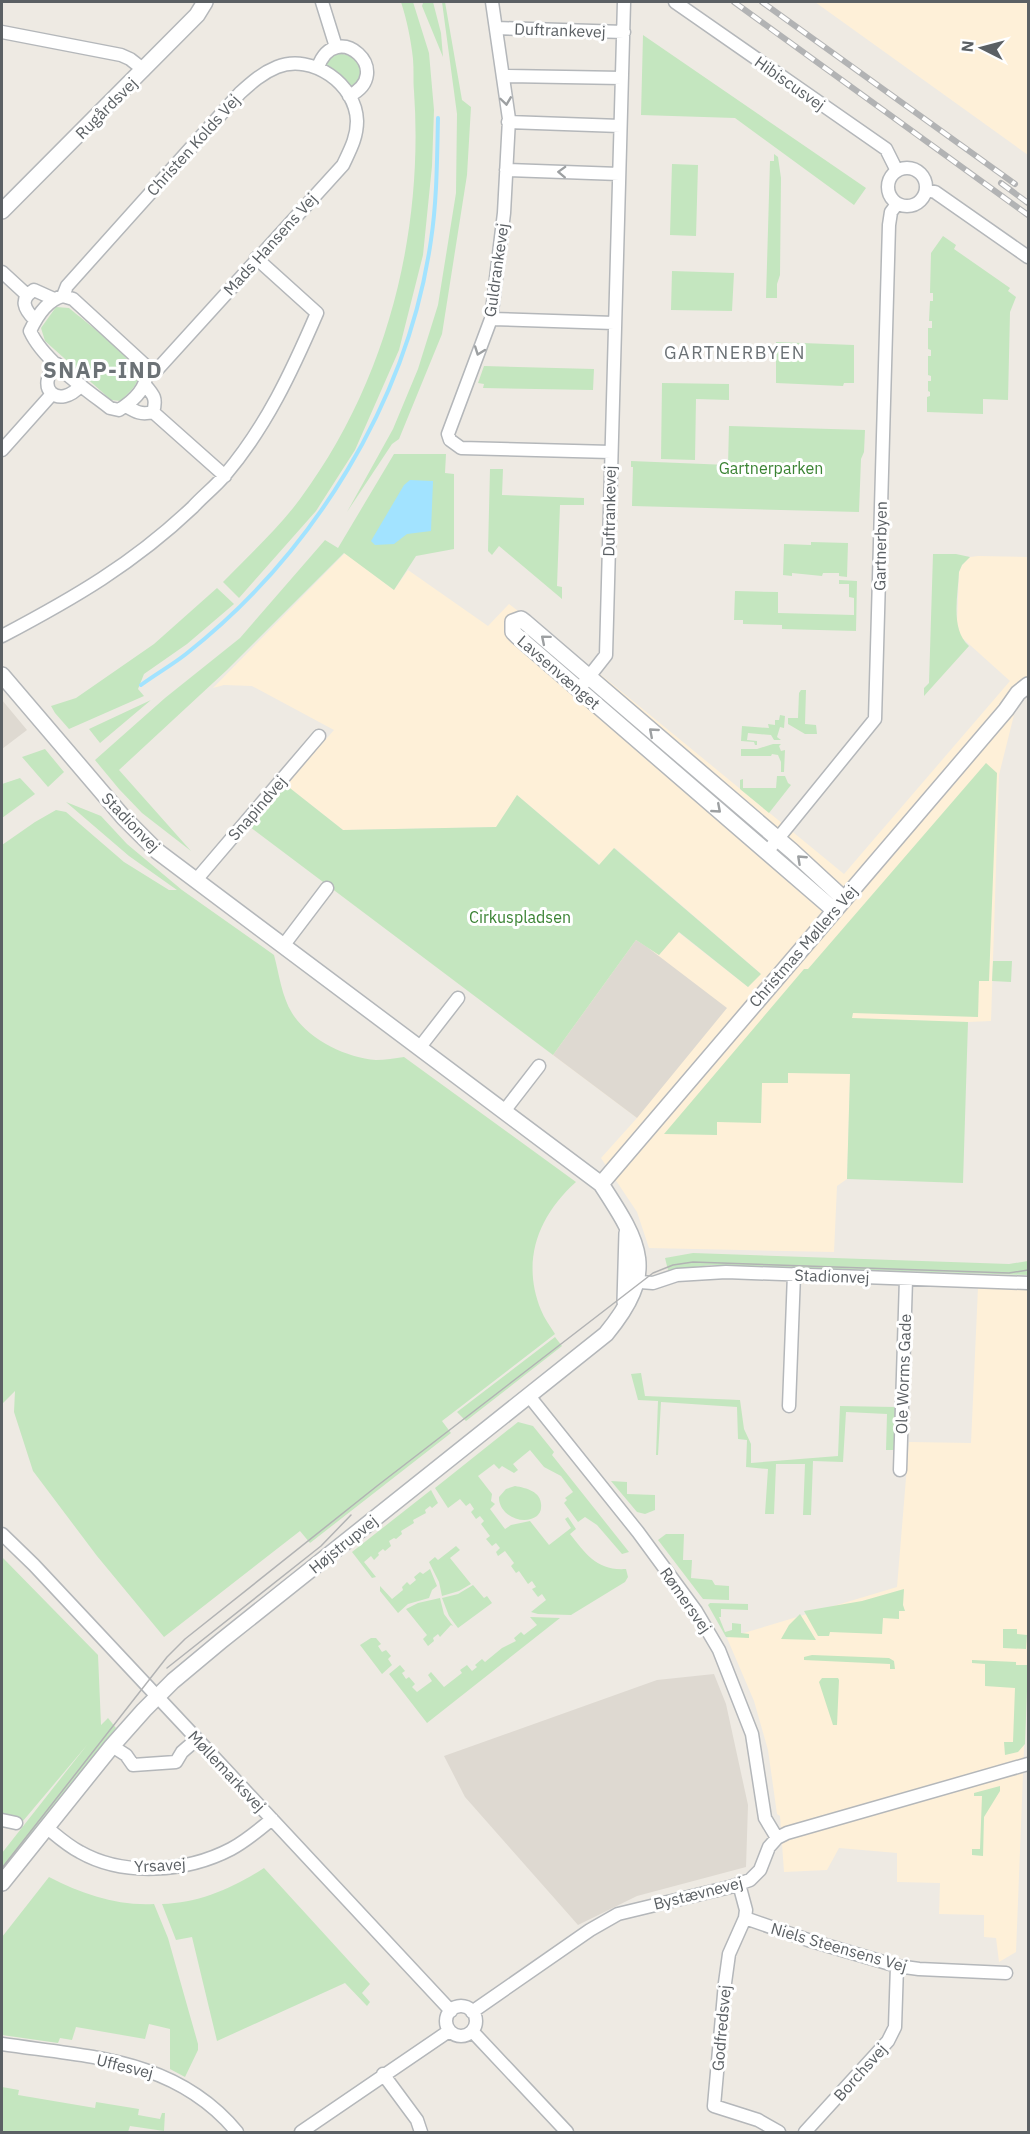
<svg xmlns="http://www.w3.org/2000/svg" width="1030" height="2134" viewBox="0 0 1030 2134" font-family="'IBM Plex Sans',sans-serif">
<rect width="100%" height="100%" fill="#eeeae3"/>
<path fill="#fef0d8" d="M815 2H1028V155Z
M345 553 394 590 408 570 488 626 509 604 600 674 844 874 1010 681 960 636 957 622 959 572 962 565 970 557 978 556 1028 557V686L1015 711 999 775 991 1021 968 1022 852 1019 847 1179 837 1186 834 1252 649 1248 637 1212 601 1158 637 1118 553 1055 636 940 659 955 678 932 748 987 760 973 615 848 600 865 517 795 497 827 343 830 286 785 334 730 252 686 224 685 213 688Z
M978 1288 1028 1289V1647L1016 1952 999 1962 996 1938 984 1937V1915L939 1914 940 1883 897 1882V1853L839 1848 827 1870 784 1872 780 1816 777 1814 768 1750 754 1701 727 1638 897 1587 909 1442 971 1443Z"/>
<path fill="#ded9d1" d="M2 700 27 730 2 749Z
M636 940 647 947 727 1008 637 1118 553 1055Z
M714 1674 726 1704 748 1805 746 1867 637 1896 578 1925 465 1797 444 1756 657 1680Z"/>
<path fill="#c4e6bf" d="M401 2H413L429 53 434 110 432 166 423 255 399 350 355 450 316 511 239 598 223 582C249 555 278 529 300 499 386 383 424 235 414 91 413 81 414 70 413 59 411 41 407 20 401 2Z
M428 2H433L441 33 443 57 422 6 423 3Z
M442 2H445L462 100 471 107 467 175 442 334 399 439 392 444 347 512 393 429 418 369 438 305 456 193 457 114Z
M643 35 866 188 854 205 735 118 641 115Z
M339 54C354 53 368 68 358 82 355 85 352 87 350 89L339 74 326 64 333 55Z
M774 154 778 157 781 178 780 275 777 284V298H766L770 161H774Z
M672 164 698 165 696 236 670 235Z
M943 236 956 245 954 249 1010 288 1008 291 1016 297 1010 312 1008 400 983 399V414L927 412V397L930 396V392L928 391V381H931V376L928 375V356H931V350L928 349V328H932V321H929L930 301H933V293H930L931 253Z
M672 271 734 273 732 311 671 310Z
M56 307 69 308C83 320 139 361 138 378 137 386 127 394 121 401L111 400 45 341 41 328Z
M776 342 854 345V383H844L843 386 776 383Z
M484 366 594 369 593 390 483 388 484 384 478 383Z
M662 383 729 384V400L696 399 695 460 661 459Z
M729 426 865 430 864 452 861 459 859 512 632 506 633 467H631V461L728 465Z
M394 454H446L445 473 454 474V549L416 556 394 590 344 553 227 670 119 770 191 851 142 813 119 789 95 760 165 698 240 638 325 540 338 548Z
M490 469H503L502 495 584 498V505H560L557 586 562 587V599L499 546 492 555 488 551Z
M811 542 848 543 847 577 839 576V573H823L822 576 792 573V576L783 575 784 544 811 545Z
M933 554H956L970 557 962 565 959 572C958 596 950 629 969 646L924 696V688L929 683Z
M839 580 857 581 856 631 782 629V625L743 624V620H734L735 591 778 592V613L854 615V598L849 597V584H839Z
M217 588 234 604 187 644 144 674 138 689 144 696 69 729 55 713 51 706 76 698 154 644Z
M801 690H806L805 724 816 725 817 734H805L788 724V718H798L799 693Z
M151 700 100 743 89 729Z
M780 715 785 716 784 728 780 727 777 737 781 740H774L771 735 748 733 747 740 757 741V745H755L754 742 741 741 742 726 769 728 768 724 775 725V720H779Z
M773 744H781L779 746 781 751 785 750 784 772H781V762L778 755 772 754 771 756H741V749H757Z
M45 749 64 772 48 787 22 757Z
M986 763 997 773 989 981H979L978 1017 853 1013 852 1018 968 1022 963 1183 847 1179 850 1074 788 1073V1083H762L761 1123 717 1122V1135L664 1134 804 969H808Z
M777 776H785L788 783 791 785 769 813 740 789V780L743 779V788H776Z
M20 778 35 794 2 818V784Z
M286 785 343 830 496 827 517 795 599 865 614 848 761 974 748 987 679 932 659 955 636 940 553 1055 250 827Z
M66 802 101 816 127 844 182 890 274 955C279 974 282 997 292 1013 308 1039 346 1058 376 1060 385 1060 395 1058 404 1057L576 1182C538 1216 521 1261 541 1310 544 1318 550 1326 555 1334L442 1421 451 1433 310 1543 300 1531 164 1637 97 1556 33 1471 14 1412 15 1391 2 1404V845L35 822 56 810 66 812 124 862 169 890H177L129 856Z
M993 961H1012L1011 982 992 981Z
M693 1253 1009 1264 1028 1261V1275L712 1265 668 1270 665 1258Z
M555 1337 562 1346 466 1421 457 1412Z
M641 1373 645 1396 740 1400 744 1429 751 1444V1463L838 1456 840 1406 895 1407 894 1450H886L887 1414 846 1412 843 1462 813 1461 811 1515H803L805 1464H776L774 1514H765L768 1469 746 1467 747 1440 738 1439 737 1407 661 1402 658 1455H656L658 1401 638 1400 631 1374Z
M518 1422 533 1426 554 1452 552 1455 629 1552 622 1554 597 1525 585 1517 578 1522 564 1503 567 1500 565 1498 573 1492 561 1476 544 1467 530 1450 513 1464 518 1470 514 1473 502 1466 499 1469 494 1464 478 1476 492 1494 491 1501 495 1504 490 1509 505 1529 511 1525 530 1521 549 1545 571 1528 565 1519 568 1517 576 1529 570 1534C586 1554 597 1571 626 1569L628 1577 625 1582 571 1615 538 1614 531 1612 546 1600 542 1594 538 1597 532 1589 536 1587 532 1581 528 1584 519 1571 516 1573 511 1566 514 1563 505 1551 498 1556 496 1552 500 1548 496 1543 492 1546 486 1539 490 1536 481 1524 484 1521 480 1516 476 1519 471 1512 474 1509 470 1503 466 1506 460 1499 448 1508 435 1488Z
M611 1481 627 1482V1494L655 1495V1510L645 1514 637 1512Z
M515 1486C527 1488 543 1492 541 1508 541 1511 539 1514 537 1516 522 1527 498 1514 499 1497L506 1489Z
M431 1490 438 1503 432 1508 430 1506 425 1510 426 1513 413 1520 414 1523 401 1531 402 1534 396 1539 394 1538 389 1541 391 1546 385 1551 383 1549 378 1553 379 1555 374 1560 371 1556 364 1562 376 1577 372 1578 352 1552Z
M666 1534H684L683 1560H692L691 1578 712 1580 715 1585 729 1586V1600L703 1599 658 1540Z
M456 1546 460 1550 450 1558 471 1584 459 1591 442 1596 439 1582 429 1562 435 1557 438 1560Z
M2 1557 98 1655 101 1725 108 1718 116 1728 2 1873V1853L87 1745 23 1821 2 1817Z
M430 1569 437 1586 432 1590 429 1598 408 1604 398 1613 380 1591V1586L392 1599 403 1590 402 1587 407 1582 410 1585 416 1580 414 1577 420 1572 423 1574Z
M473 1585 484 1598 487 1596 492 1603 458 1628 449 1616 442 1598 458 1594Z
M904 1589 903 1605 905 1611H899V1619L883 1618 882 1634 830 1632 829 1636H818L804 1611 862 1601Z
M440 1598 444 1614 453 1626 451 1625 440 1637 438 1634 433 1638 434 1641 428 1646 423 1639 427 1635 406 1609 418 1603Z
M710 1603 748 1604V1610L721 1609V1617H719L725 1632 732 1630V1623L741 1624V1633L749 1634V1638L726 1637 708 1605Z
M800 1614 816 1640 781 1639 789 1625Z
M530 1617 560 1618 427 1723 389 1674 400 1665 405 1671 402 1673 406 1679 409 1677 415 1684 412 1687 417 1692 432 1681 428 1675 431 1672 444 1687 462 1673 460 1670 467 1665 472 1671 477 1667 475 1665 482 1659 485 1662 502 1648 516 1641 514 1638 521 1632 524 1635 537 1625Z
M1003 1629H1017V1634L1027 1635 1026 1649 1003 1648Z
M371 1638H376L381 1644 378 1646 382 1652 386 1650 391 1656 388 1659 392 1665 382 1674 360 1645Z
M812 1655 889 1658 894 1661 895 1669H890V1664L804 1660V1657Z
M972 1660 1016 1662V1665H1028L1025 1744 1018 1752 1005 1755 1004 1742H1013L1015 1688 985 1686V1664L972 1663Z
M822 1678H838L839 1680 837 1725H833L819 1682Z
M1000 1786V1791L984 1817 983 1856 972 1855V1849H980L982 1796H974V1793Z
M264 1868 370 1984 362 1993 370 2002 367 2006 345 1983 217 2041 192 1937 176 1940 162 1904C199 1903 233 1888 264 1868Z
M49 1877C82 1894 117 1906 154 1904L168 1938 198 2044V2050L185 2077 170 2069V2029L149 2024 145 2039 76 2027 72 2040 60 2038 58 2043 2 2035V1937Z
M2 2087 19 2090 18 2095 95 2108 96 2102 139 2109 138 2115 160 2119 162 2113H165L164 2131 130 2126 128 2132H2Z"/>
<path fill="#a2e3ff" d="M410 480 433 481 431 531 407 534 394 544 375 545 371 541 404 485Z"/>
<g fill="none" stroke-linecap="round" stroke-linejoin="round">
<path stroke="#a2e3ff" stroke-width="4" d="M141 685C156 674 172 665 186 654 313 554 408 401 431 240 437 200 437 159 438 118"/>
<defs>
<path id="minor" d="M322 2 336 47
M492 2 509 119 504 213 491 319 448 434 450 440 461 448 611 452
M675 2 886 149 897 171
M496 28 624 32
M2 32 121 55 130 59 144 70
M318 67C336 17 397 72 349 96
M503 76 622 78
M508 122 620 126
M888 187a19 19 0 1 1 38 0a19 19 0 1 1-38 0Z
M506 170 619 174
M926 190 935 192 1028 257
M2 272 27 295
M63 296 67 286 240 93C251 83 262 73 277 67 312 53 356 84 357 121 357 138 350 150 343 165L155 372 148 375
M63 296 73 299 146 366C150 386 135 400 119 410L110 408C84 388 43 360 30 331 37 316 47 300 63 296Z
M491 319 614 323
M35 320C24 309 19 299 34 290L54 299
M57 364C33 388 59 411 81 385
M126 406C136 412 141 415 153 412 157 399 154 395 145 385
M153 412 225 476
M2 450 52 394
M2 636C74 598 133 564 193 507 203 496 216 486 225 475 266 427 292 371 317 313L256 258
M584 683 606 655 624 2
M767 852 875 719 889 225 891 212 897 204
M196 880 319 736
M283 946 327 888
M420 1047 458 998
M505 1110 539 1066
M627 1281 653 1283 677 1275 726 1272 1028 1283
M529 1396 638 1532 696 1611 719 1650 752 1734 765 1818 777 1838
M789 1406 794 1274
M900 1470 906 1279
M2 1534 34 1565 197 1739 451 2011
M112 1746 126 1755 133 1765 176 1762 182 1752 197 1739
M2 1820 16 1823
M46 1827C57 1836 68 1846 80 1852 124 1877 187 1872 231 1849 246 1841 259 1830 272 1819
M739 1884 746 1910 745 1918 729 1954 725 1983 714 2106 758 2120 779 2132
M745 1918 808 1940 897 1966 919 1969 1006 1973
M446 2021a15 15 0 1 1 30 0a15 15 0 1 1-30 0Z
M472 2012 590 1930 618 1914 730 1887 750 1880 760 1870 769 1847 777 1838 787 1833 1028 1764
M472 2031 567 2132
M2 2044C89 2057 176 2058 237 2132
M383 2074 417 2120 421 2132
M301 2132 449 2031
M805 2132 888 2041 895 2027 897 1966"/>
<path id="tertiary" d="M2 211 197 15 205 2
M2 675 124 818 157 851 601 1184C641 1245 657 1272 606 1334L221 1641 173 1681 144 1710 112 1746 2 1883
M834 910 517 636 513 632V622L521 619 525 622 792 851 844 899
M601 1184 1006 710 1018 693 1028 685
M625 1302 627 1233"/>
</defs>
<use href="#minor" stroke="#b4b7ba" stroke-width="15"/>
<use href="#tertiary" stroke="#b4b7ba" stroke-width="18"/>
<use href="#minor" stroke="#fff" stroke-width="12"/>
<use href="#tertiary" stroke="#fff" stroke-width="15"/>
<path stroke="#b2b3b4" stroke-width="1.5" d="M167 1668 321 1546 351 1515
M2 1868 167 1657 185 1639 377 1486 653 1273 673 1265 693 1262 1009 1273 1028 1270"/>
<defs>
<path id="rail" d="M734 2 1028 215
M762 2 1015 184
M1001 183 1028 203"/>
</defs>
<use href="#rail" stroke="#b2b3b4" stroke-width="6"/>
<use href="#rail" stroke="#fff" stroke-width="4" stroke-dasharray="11" stroke-linecap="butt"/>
</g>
<defs><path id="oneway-chevron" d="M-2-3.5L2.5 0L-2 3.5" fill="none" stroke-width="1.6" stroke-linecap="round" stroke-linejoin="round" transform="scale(1.5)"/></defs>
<g stroke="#9da0a2">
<use href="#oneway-chevron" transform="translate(506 101) rotate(82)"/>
<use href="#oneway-chevron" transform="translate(562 172) rotate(-178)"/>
<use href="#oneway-chevron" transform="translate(479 351) rotate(110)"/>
<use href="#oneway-chevron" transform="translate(545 639) rotate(-140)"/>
<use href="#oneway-chevron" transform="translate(653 732) rotate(-139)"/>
<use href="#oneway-chevron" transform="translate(717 809) rotate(41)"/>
<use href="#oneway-chevron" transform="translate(801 859) rotate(-137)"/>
</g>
<g text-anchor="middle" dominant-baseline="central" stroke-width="6" stroke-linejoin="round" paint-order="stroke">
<g font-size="16" fill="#5b6064" stroke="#fff">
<text transform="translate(560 30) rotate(2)">Duftrankevej</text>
<text transform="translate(790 83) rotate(35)">Hibiscusvej</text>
<text transform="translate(106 108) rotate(-45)">Rugårdsvej</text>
<text transform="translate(193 145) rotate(-48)">Christen Kolds Vej</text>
<text transform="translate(270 244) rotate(-48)">Mads Hansens Vej</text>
<text transform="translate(496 270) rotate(-82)">Guldrankevej</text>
<text transform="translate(609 511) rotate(-89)">Duftrankevej</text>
<text transform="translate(880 546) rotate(-89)">Gartnerbyen</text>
<text transform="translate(559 672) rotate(41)">Lavsenvænget</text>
<text transform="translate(257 808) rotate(-49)">Snapindvej</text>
<text transform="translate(131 822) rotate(46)">Stadionvej</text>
<text transform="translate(803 946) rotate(-49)">Christmas Møllers Vej</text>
<text transform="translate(832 1276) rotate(2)">Stadionvej</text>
<text transform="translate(903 1374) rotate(-88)">Ole Worms Gade</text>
<text transform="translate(343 1544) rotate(-39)">Højstrupvej</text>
<text transform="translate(686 1600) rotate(55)">Rømersvej</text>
<text transform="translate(227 1771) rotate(47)">Møllemarksvej</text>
<text transform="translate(160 1865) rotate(-3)">Yrsavej</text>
<text transform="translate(698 1893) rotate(-14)">Bystævnevej</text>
<text transform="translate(839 1947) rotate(16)">Niels Steensens Vej</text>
<text transform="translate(721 2028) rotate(-85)">Godfredsvej</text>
<text transform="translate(125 2066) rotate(14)">Uffesvej</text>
<text transform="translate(860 2072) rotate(-48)">Borchsvej</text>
</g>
<g font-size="16" fill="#3a8333" stroke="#fff">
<text x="771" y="468">Gartnerparken</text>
<text x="520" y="917">Cirkuspladsen</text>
</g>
<g font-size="18" letter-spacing="1.5" fill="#6c7276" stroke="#fff">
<text x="735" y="352">GARTNERBYEN</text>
</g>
<g font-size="22" font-weight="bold" letter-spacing="1.5" fill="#6c7276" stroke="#fff">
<text x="103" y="369">SNAP-IND</text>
</g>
</g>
<rect width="1030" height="2134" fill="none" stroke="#5b6064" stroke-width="6"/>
<g transform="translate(982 48) rotate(276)" stroke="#ffffff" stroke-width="4.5" paint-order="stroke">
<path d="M0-4.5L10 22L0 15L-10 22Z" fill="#5b6064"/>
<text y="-9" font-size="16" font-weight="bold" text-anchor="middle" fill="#5b6064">N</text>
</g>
</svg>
